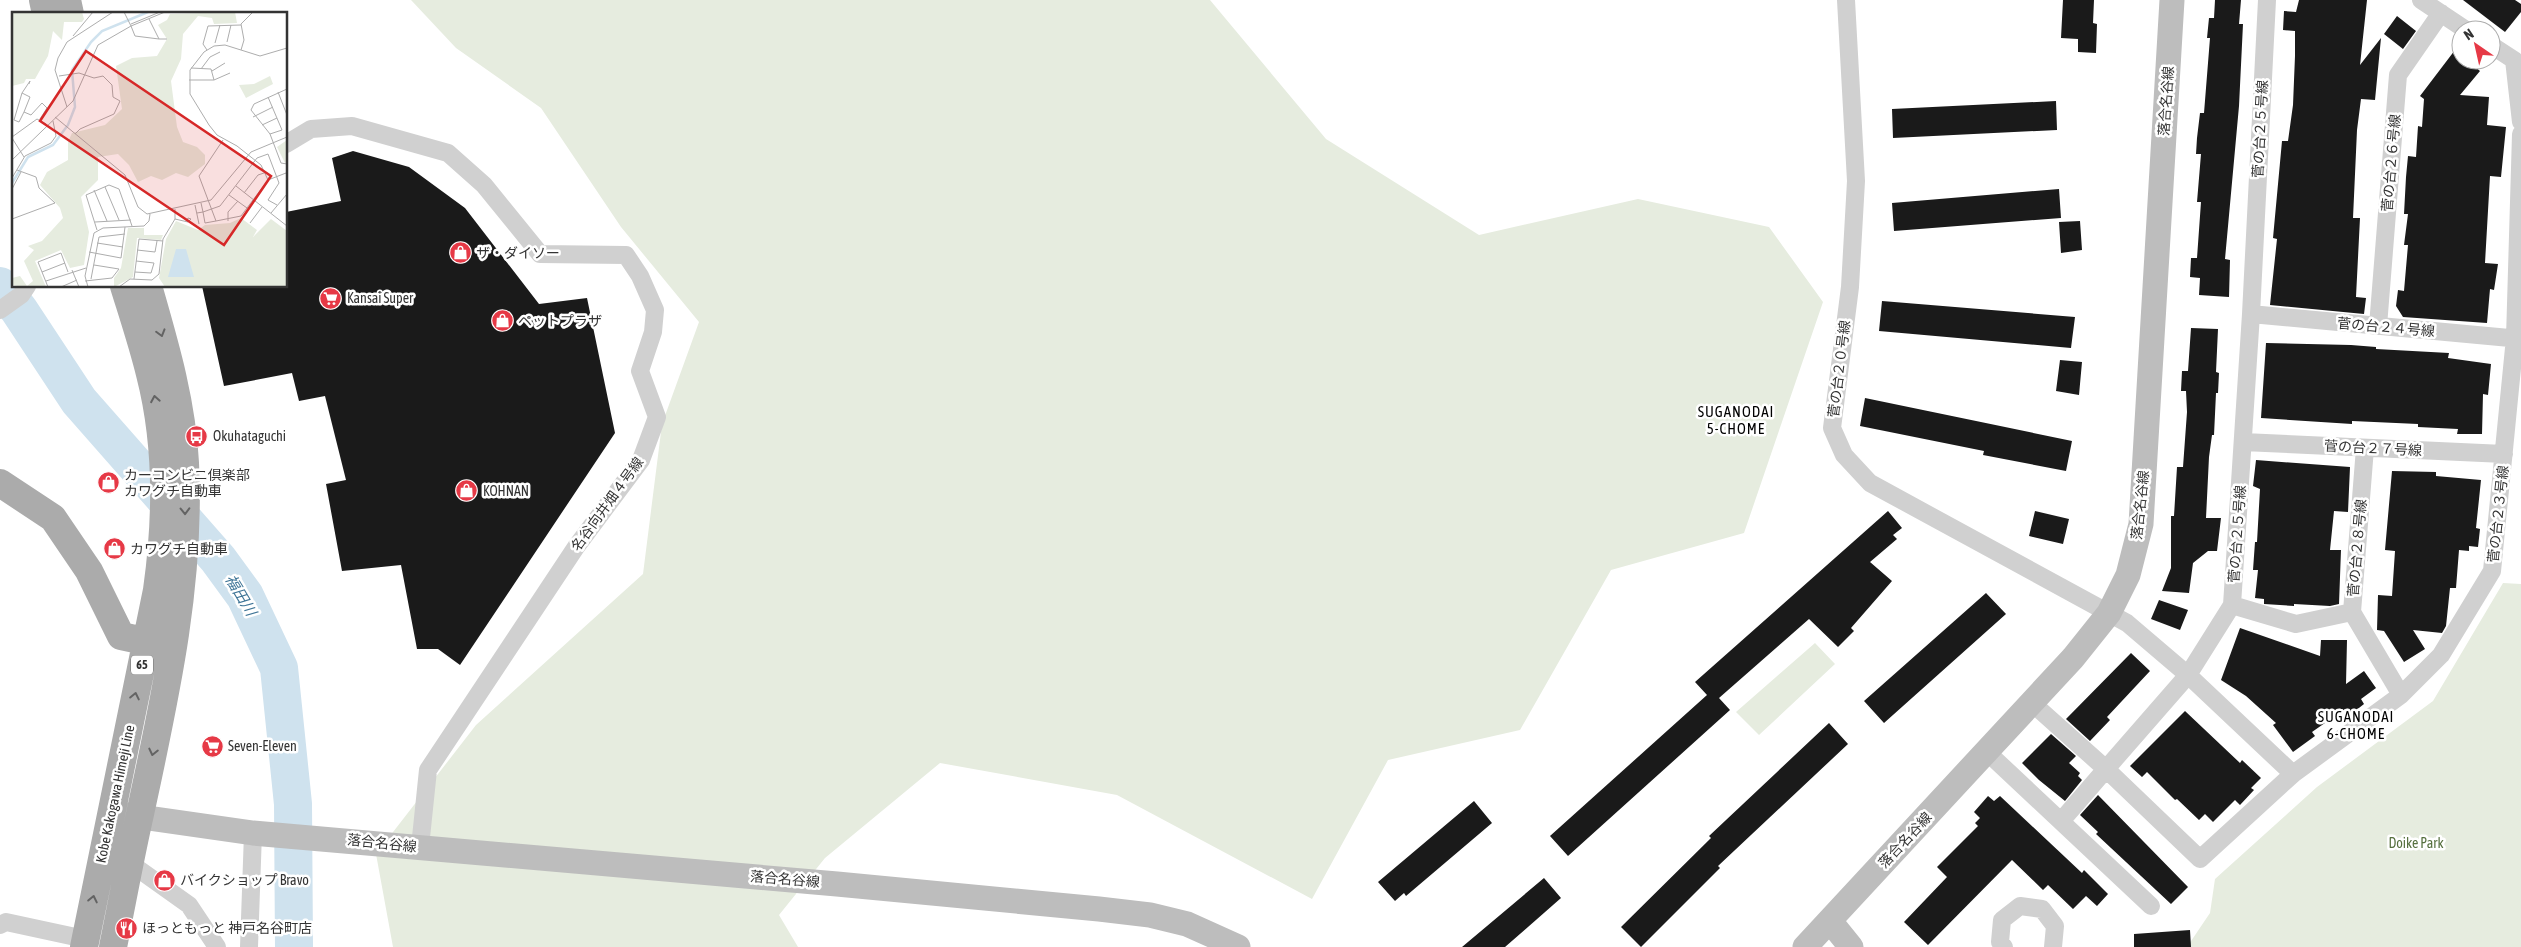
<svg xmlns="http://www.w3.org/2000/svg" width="2521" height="947" viewBox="0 0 2521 947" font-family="'Asap Condensed','Noto Sans JP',sans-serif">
<rect width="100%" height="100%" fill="#fff"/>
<path fill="#e6ecdf" d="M411 0H1210L1326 139 1479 235 1638 199 1769 227 1823 302 1744 533 1611 570 1520 730 1388 760 1312 899 1117 795 940 763 825 858 779 915 798 947H393L376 854 476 725 643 574 662 424 699 322 621 227 541 108 456 48Z
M2503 583 2521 584V947H2187L2210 913 2215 879 2317 787 2433 701Z
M1815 643 1835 664 1759 735 1736 712Z"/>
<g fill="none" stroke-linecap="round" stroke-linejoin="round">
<path stroke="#cfe2ee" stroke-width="38" d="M0 286 19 310 79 401 218 559 245 596 279 668 293 804 294 947"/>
</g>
<path fill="#1a1a1a" d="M2063 0H2094L2093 23 2097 24 2096 53 2078 52V39L2061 38Z
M2215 0H2241L2239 24H2243L2239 106 2225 259 2230 260 2229 297 2199 295 2200 278 2190 277 2191 258H2197L2201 202H2197L2201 154H2196L2197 138 2200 113H2204L2210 38H2207L2209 18H2214Z
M2299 0H2367L2360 65 2381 38 2375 100 2361 99 2357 130 2353 218H2360L2356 297 2366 298 2364 314 2270 305 2277 239 2273 238 2282 141H2288L2293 105 2295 56V31L2283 30 2284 11 2296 12Z
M2463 0H2515L2521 4V12L2505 32Z
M2397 16 2416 31 2403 49 2384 34Z
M2455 50 2461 55V60H2467L2480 71 2460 95 2489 97 2487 125 2506 127 2501 177 2490 176 2485 263 2498 264 2494 290 2490 289 2487 323 2403 317 2396 306 2398 290 2404 291 2408 245H2404L2408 214H2404L2406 177 2408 156 2416 157 2418 126 2422 127 2424 99 2420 96Z
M2056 101 2057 130 1893 138 1892 109Z
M353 151 409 167 465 208 539 304 587 298 615 433 460 665 438 649H417L401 565 342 571 326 484 346 480 325 396 299 401 292 373 224 386 202 286H286V212L341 201 332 158Z
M2059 189 2061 218 1894 231 1892 203Z
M2080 221 2082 250 2061 253 2059 222Z
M1882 301 2075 317 2071 348 1879 331Z
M2191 328 2218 329 2216 372 2219 373 2218 393H2216L2214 435H2212L2209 457 2206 518H2221L2217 551H2208L2193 563 2189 593 2162 591 2171 568V516H2174L2177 467H2183L2187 412 2186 391H2181L2182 371H2188Z
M2266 343 2351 345 2376 347V349L2449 353 2448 358 2491 364 2488 395 2483 394 2482 434H2457L2458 429 2418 427V424L2352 421V424L2261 418Z
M2060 360 2082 362 2079 395 2056 391Z
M1865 398 2072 441 2066 471 1983 455 1984 451 1860 426Z
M2256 460 2350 467 2348 512 2334 511 2330 550H2341L2339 604 2330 606 2294 604V606L2264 604V599L2255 598 2258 570H2253L2255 542H2257L2260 489 2253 486Z
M2392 471 2436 472V476L2481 480 2476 528 2480 529 2478 547 2469 546V551L2459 550 2456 588H2450L2446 626 2442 633 2413 630 2425 649 2404 662 2384 631 2377 630 2378 595 2392 596 2395 551 2385 550Z
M1888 511 1902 528 1893 535 1897 539 1870 562 1892 581 1851 628 1854 631 1838 647 1809 619 1719 698 1730 710 1568 856 1550 836 1707 695 1695 682Z
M2035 511 2069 519 2063 544 2029 536Z
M1986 593 2006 614 1884 723 1864 701Z
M2159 600 2188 610 2180 630 2151 619Z
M2240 628 2320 656 2321 640H2347L2346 684 2364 671 2376 688 2361 699 2364 704 2350 715 2345 709 2312 732 2315 736 2293 752 2273 725 2276 723 2246 696 2221 680Z
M2131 653 2150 671 2107 717 2110 720 2090 741 2066 719Z
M2185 711 2240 763 2242 760 2261 778 2251 788 2254 790 2240 805 2235 800 2213 822 2205 814 2199 820 2177 799 2175 800 2147 772 2142 777 2130 766Z
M1829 723 1848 744 1718 866 1720 868 1641 947 1621 927 1711 838 1709 836Z
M2051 734 2076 756 2069 763 2080 773 2078 776 2082 780 2065 801 2039 780 2022 763Z
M2098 795 2188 887 2171 904 2096 834 2098 832 2080 815Z
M1988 796 1994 801 2000 796 2082 873 2084 870 2108 894 2097 906 2086 896 2073 909 2048 885 2043 890 2012 860 1928 945 1904 922 1947 877 1937 867 1978 826 1975 823 1980 818 1974 812Z
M1474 801 1492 823 1406 896 1404 893 1395 901 1378 882Z
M1544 878 1561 898 1505 947H1462Z
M2190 930 2191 947H2134V934Z"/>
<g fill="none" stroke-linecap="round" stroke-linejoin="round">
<path stroke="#d0d0d0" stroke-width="18" d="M1846 0 1856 181 1850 287 1832 428 1844 455 1870 483 2127 623 2188 675 2293 774 2401 695 2441 655 2492 571 2515 338 2521 134
M2267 0 2251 314 2232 605 2188 675 2106 769 2200 859 2293 774
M2421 0 2466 30
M2491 45 2514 60 2521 122
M286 144 311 129 352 126 448 153 484 185 540 254 626 255 640 276 655 310 653 332 640 371 657 417 641 460 576 547 428 770 420 847
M0 310 21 295 27 286
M2251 314 2521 339
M2378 326 2398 75 2441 13
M2243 442 2504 454
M2365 448 2352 612 2401 695
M2232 605 2296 624 2352 612
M2032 703 2106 769 2062 820
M1987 752 2151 906
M130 863 189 905 217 947
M0 925 6 922 85 939
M249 947 253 833
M2004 947 2000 942 2002 920 2020 906 2042 909 2055 926 2053 947"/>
<path stroke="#bdbdbd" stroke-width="25" d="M120 814 253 833 837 884 1099 909 1150 915 1187 924 1238 947
M1830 921 1851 947
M1805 947 2073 658 2109 613 2128 575 2141 524 2172 0"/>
<path stroke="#ababab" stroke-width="28" d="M43 0 46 14
M67 0 70 14
M0 483 53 518 89 571 121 636 163 645
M84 947 157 590C167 519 168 444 150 374 143 345 133 315 124 286
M113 947C122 903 130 858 140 814 165 698 191 583 185 463 182 402 165 345 148 286"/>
</g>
<defs><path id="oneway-chevron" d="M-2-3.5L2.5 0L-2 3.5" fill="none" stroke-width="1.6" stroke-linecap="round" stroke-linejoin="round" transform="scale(1.25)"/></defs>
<g stroke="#636363">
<use href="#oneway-chevron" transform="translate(161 333) rotate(74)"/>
<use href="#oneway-chevron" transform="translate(155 399) rotate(-100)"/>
<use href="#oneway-chevron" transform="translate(185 511) rotate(89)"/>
<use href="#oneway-chevron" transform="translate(135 696) rotate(-78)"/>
<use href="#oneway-chevron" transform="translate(153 752) rotate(103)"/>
<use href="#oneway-chevron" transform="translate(93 899) rotate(-78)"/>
</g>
<defs>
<symbol id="shop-disc" viewBox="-11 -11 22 22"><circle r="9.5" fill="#e63946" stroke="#fff"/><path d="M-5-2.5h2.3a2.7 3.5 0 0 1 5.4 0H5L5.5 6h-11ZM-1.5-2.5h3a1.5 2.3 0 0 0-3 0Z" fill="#fff"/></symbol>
<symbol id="supermarket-disc" viewBox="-11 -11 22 22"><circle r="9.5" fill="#e63946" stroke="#fff"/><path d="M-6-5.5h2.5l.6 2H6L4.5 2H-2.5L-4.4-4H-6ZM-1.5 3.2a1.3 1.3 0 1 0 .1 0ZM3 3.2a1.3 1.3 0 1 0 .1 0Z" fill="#fff"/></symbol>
<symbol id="bus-disc" viewBox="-11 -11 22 22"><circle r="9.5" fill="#e63946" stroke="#fff"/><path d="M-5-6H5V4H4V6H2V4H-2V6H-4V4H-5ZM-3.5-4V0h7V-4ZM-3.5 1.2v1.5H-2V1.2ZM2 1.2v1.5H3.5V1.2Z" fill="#fff"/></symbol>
<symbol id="restaurant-disc" viewBox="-11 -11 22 22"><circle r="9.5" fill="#e63946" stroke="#fff"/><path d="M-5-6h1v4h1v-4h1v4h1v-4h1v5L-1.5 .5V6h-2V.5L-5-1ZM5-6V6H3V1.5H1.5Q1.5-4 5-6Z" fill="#fff"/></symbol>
</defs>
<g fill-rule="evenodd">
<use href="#shop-disc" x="448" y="240" width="25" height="25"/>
<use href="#supermarket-disc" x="318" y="286" width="25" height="25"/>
<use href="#shop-disc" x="490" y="308" width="25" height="25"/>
<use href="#bus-disc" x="184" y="424" width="25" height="25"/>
<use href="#shop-disc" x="96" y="470" width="25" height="25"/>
<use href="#shop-disc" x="454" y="478" width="25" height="25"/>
<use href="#shop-disc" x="102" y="536" width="25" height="25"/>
<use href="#supermarket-disc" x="200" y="734" width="25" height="25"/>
<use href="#shop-disc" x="152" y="868" width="25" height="25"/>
<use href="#restaurant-disc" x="114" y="916" width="25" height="25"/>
</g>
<g text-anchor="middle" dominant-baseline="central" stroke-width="5" stroke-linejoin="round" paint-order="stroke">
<rect fill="#fff" stroke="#707070" stroke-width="1" x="131" y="655.5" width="22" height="19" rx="4"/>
<g font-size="12" font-weight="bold" fill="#333">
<text x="142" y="665">65</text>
</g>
<g font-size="14" fill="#333" stroke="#fff">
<text transform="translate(2166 101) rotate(-86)">落合名谷線</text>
<text transform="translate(2260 129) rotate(-87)">菅の台２５号線</text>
<text transform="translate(2391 163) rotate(-85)">菅の台２６号線</text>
<text transform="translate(2386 327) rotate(5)">菅の台２４号線</text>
<text transform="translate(1839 369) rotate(-83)">菅の台２０号線</text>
<text transform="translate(2373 448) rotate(3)">菅の台２７号線</text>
<text transform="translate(607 504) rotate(-54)">名谷向井畑４号線</text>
<text transform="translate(2140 505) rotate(-84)">落合名谷線</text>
<text transform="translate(2498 514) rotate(-84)">菅の台２３号線</text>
<text transform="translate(2237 534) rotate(-86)">菅の台２５号線</text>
<text transform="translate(2357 548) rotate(-85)">菅の台２８号線</text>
<text transform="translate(115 794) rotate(-78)">Kobe Kakogawa Himeji Line</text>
<text transform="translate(1905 840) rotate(-47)">落合名谷線</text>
<text transform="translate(382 843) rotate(6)">落合名谷線</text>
<text transform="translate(785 879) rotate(5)">落合名谷線</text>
</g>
<g font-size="14" fill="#333" stroke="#fff" text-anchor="start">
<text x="476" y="253">ザ・ダイソー</text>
<text x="347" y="298">Kansai Super</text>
<text x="518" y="321">ペットプラザ</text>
<text x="213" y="436">Okuhataguchi</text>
<text x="124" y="475">カーコンビニ倶楽部<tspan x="124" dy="16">カワグチ自動車</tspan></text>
<text x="483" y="491">KOHNAN</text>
<text x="130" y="549">カワグチ自動車</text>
<text x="228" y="746">Seven-Eleven</text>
<text x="180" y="880">バイクショップ Bravo</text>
<text x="142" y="928">ほっともっと 神戸名谷町店</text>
</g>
<g font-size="14" fill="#56703f" stroke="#fff">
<text x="2416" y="843">Doike Park</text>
</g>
<g font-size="15" letter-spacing="1" fill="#000" stroke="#fff">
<text x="1736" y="411">SUGANODAI<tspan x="1736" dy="17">5-CHOME</tspan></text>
<text x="2356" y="716">SUGANODAI<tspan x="2356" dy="17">6-CHOME</tspan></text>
</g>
<g font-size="15" font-style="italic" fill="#3f7597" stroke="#fff">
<text transform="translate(241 595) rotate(59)">福田川</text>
</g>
</g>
<g transform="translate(12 12)">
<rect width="275" height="275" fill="#fff"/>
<path d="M0 0H70L72 7 70 10H52L50 28 41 19 36 44 23 67H14L12 71 0 74ZM223 0 225 11 202 12 200 6 186 4 171 22 169 47 159 69 165 115 171 130 185 135 193 143V152L176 165 164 161 150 168 139 164 126 170 117 153 106 142 86 145V168L69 185 77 220 72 253 58 256 49 238 23 249 34 275H11L0 273V266L8 264 15 274 21 269 12 249 22 238 16 234 30 229 51 206 48 196 28 173 35 160 56 148V130L60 121 93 113 110 97 104 54 120 46 145 44 155 27 146 13 155 8 158 2ZM258 64 261 72 234 86 227 73 242 72ZM275 128V150L273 151 265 135ZM229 206 245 218 241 225 259 207 275 219V275H153L147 266 154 227 164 209 186 218 193 213 218 211ZM116 216H132V223H151L149 228 125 226 121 265 102 275V266L109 256Z" fill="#e6ecdf"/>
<path d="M164 237H174L182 265H156Z" fill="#cfe2ee"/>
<path fill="none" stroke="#cfe2ee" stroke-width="2.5" d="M0 171 16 145 41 133 56 113 63 95 60 58 79 30 90 19 136 0"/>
<path fill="none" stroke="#adadad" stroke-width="1" d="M137 7 147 27H155M119 12 148 0M61 24 81 0M147 27 123 24 119 14 153 0M215 30 219 13M203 31 208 13M195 38 191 32 196 14 229 13M229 38 232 28 229 12 241 0M189 57 198 45 208 40M200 59 213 51M47 64 67 61 82 66 91 64 100 73 101 85 108 89 102 102 68 117 63 122M177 68H202L199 57 179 56M202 68 218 61M275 77 242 92 239 98 258 122 269 151 275 152M266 80 275 103M10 81 18 69 17 72M256 85 270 118 258 122M55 95 43 58 46 46 55 30 101 0M12 100 18 85 10 81 2 108 7 110 12 100 19 103 30 91 35 96 28 107M43 105 113 163 126 195 135 202 199 188 239 140 275 125M241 105 261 95M250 113 265 106M0 125 25 107 34 112M0 126 12 145M211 128 187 164 204 209 229 204 256 168 249 153 225 134 205 123 197 113 178 82V58L192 40 202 34 213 33 248 44 275 36M0 148 61 89 86 33 119 14 112 0M0 166 13 144 39 131 44 124 41 109M256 168 274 161 275 163M224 174 275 214M93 175 107 208M0 177 9 160M82 178 95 209M232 181 246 163 252 161M217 183 235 196M183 193 187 212M185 201 191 200 189 191M259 201 275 182M0 207 43 191 27 176 24 165 5 158M163 207 176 210 179 207 176 206 174 209M204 209 193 211 191 200 208 194 245 146 256 142 267 171 256 188 265 193M216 209V200L226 189M83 210 119 208M238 211 250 195M85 218 74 183 97 173 107 177 120 214M85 231 111 235M125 238 143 240 145 229M77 240 109 246 113 215M60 258 67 275M30 260 53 251M123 260 139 261 142 251 124 249M79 267 87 225 113 222M122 267 127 227 151 229M34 269 74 256M73 269 100 266 107 257 82 253M36 275 26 250 49 241 56 260M49 275 65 268M76 275 73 264 82 221 91 216 132 214 137 209 138 202M107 275 118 267 140 268 147 262 151 227 163 207V197"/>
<path fill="#d62828" fill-opacity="0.15" stroke="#d62828" stroke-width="2.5" d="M74 39 259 164 212 233 28 109Z"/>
<rect width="275" height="275" fill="none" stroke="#333" stroke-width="2.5"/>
</g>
<g transform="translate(2476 45) rotate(326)"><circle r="24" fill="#ffffff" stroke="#adadad"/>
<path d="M0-4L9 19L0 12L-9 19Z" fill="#e63946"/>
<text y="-8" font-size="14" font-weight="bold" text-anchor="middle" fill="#333333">N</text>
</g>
</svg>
